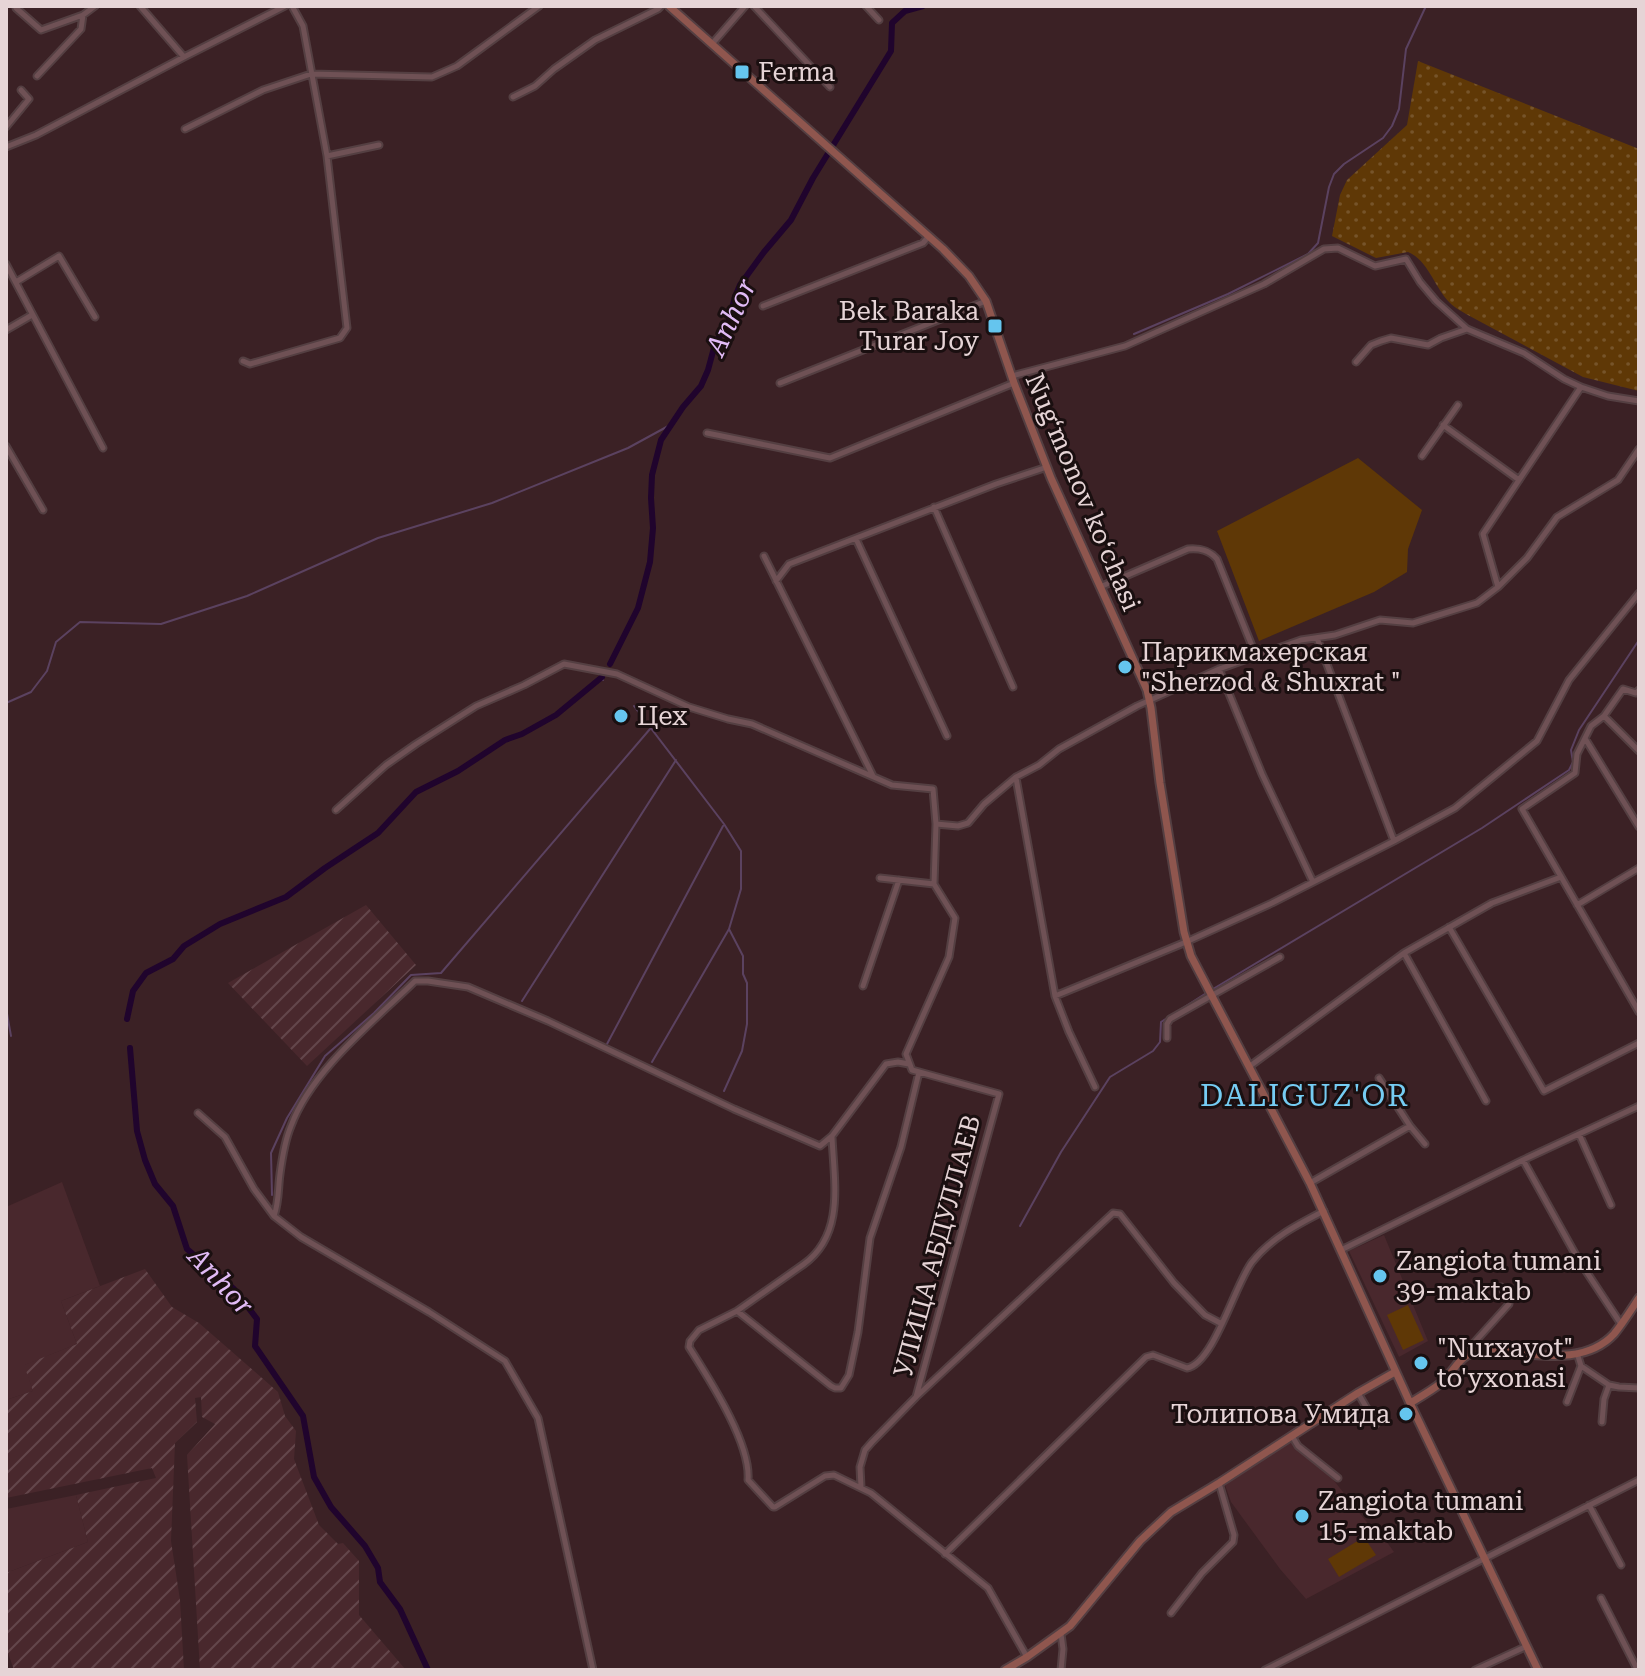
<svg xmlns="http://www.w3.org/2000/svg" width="1645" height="1676" viewBox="0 0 1645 1676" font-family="'Roboto Serif',serif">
<defs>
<pattern id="industrial-furrows" width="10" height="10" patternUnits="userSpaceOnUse" patternTransform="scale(2)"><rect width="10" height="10" fill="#49282d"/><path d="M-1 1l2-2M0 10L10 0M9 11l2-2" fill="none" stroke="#63464b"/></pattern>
<pattern id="garden-dots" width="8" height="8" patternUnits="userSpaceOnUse" patternTransform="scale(2)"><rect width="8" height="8" fill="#5f3806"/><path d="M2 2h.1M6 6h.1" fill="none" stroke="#76542a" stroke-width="1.8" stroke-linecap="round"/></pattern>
</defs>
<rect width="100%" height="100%" fill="#3b2125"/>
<path fill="#49282d" d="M62 1182 100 1286 61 1301 77 1344 25 1365 33 1391 6 1400V1207Z
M1384 1235 1428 1341 1399 1357 1349 1251Z
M1292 1441 1328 1473 1373 1530 1379 1531 1394 1552 1306 1599 1280 1569 1231 1502 1225 1485Z
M76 1495 88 1542 6 1573V1509Z"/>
<path fill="url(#industrial-furrows)" d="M366 905 416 965 307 1066 228 983Z
M145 1269 172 1307 199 1323 278 1392 285 1416 296 1431 294 1459 319 1525 338 1544 343 1543 359 1561V1615L406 1670H200L187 1455 215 1424 202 1417 201 1397 195 1398 197 1422 175 1443 171 1541 180 1600 184 1670H14L6 1647V1573L88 1542 76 1495 156 1478 152 1468 6 1498V1400L33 1391 24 1365 77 1344 61 1301Z"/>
<path fill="#5f3806" d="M1358 458 1422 510 1408 549 1407 572 1374 592 1259 641 1217 531Z
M1408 1305 1424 1340 1403 1350 1387 1315Z
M1364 1537 1376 1555 1339 1577 1328 1559Z"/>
<path fill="url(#garden-dots)" d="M1418 61 1639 149V391L1583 377 1466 314C1461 311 1454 307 1450 303 1434 287 1429 261 1408 252L1376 258 1332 236 1340 195 1347 180 1407 125Z"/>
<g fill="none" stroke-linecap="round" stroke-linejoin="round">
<path stroke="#5b4260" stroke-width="2" d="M1134 334 1228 294 1308 254 1318 243 1329 187 1334 174 1344 164 1383 138 1392 126 1399 109 1406 49 1426 6
M600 679 603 680
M6 703 31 692 47 671 56 642 80 622 161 624 247 596 378 538 492 503 628 448 672 424
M634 706 724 824 741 851V889L729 929 652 1062
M1213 989 1482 828 1569 770 1573 762 1571 750 1579 730 1639 640
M522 1001 676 760
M6 1008 11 1036
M607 1044 723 826
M724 1091 742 1051 747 1024V983L743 974V956L729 929
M272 1195 271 1153 287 1118 325 1056 374 1013 411 975 441 973 650 729
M1020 1226 1061 1152 1110 1077 1153 1051 1160 1042 1161 1022 1208 992"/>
<path stroke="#20042d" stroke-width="6" d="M610 664 638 608 650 562 653 528 651 498 652 475 661 440 683 407 701 386 708 370 715 344 729 320 735 297 740 285 764 252 791 220 813 178 891 51 892 23 905 11 923 6
M127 1019 133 991 146 973 173 959 184 946 220 924 286 897 325 868 378 833 416 792 458 771 505 740 522 734 556 715 602 677
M130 1048 137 1131 145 1160 155 1184 173 1206 187 1249 234 1289 257 1319 255 1346 303 1416 314 1477 331 1507 365 1546 378 1568 380 1582 400 1609 428 1670"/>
<defs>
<path id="street" d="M140 6 184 57
M754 6 830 87
M866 6 879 20
M16 8 41 30 83 15 95 6
M712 44 745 6
M37 76 81 29 83 15
M513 97 535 86 554 69 595 40 658 9 661 6
M6 127 29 99 21 90
M185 129 263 90 311 74 432 77 457 66 539 6
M6 147 36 135 184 57 285 6
M327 156 379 145
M6 264 103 448
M16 282 59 256 95 317
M763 306 923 243 929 236
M6 330 32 315
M243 361 250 364 340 338 347 328 327 156 303 26 292 6
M1356 362 1371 345 1381 341 1391 338 1428 345 1441 338 1467 329 1524 353 1564 379 1581 387 1608 396 1639 401
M1012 376 1125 346 1264 284 1324 249 1338 248 1375 266 1406 259 1420 282 1436 301 1467 329
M780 383 986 301
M1443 425 1519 480
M707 433 830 458 1014 383
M6 446 43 510
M1422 456 1458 405
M934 507 1013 687
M856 539 947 736
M764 556 873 776
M776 581 789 564 996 484 1047 467
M1100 587 1188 549C1200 548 1209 550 1217 559L1256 656
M1498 587 1483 534 1581 387
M1317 638 1394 841
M1219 669 1262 774 1313 882
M1639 690 1636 693 1623 689 1604 716 1591 726 1577 754 1575 773 1522 809 1639 1012
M1604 716 1639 751
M1586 740 1639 827
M1016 778 1055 996 1069 1032 1095 1087
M336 810 386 765 416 744 476 706 524 685 564 664 617 674 689 707 728 719 752 724 892 785 933 789 936 824 934 884 955 918 949 957 906 1054 912 1070 999 1094 916 1397
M936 824 958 826 968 823 984 804 1016 777 1039 765 1059 749 1137 706 1219 669 1301 640 1335 635 1380 620 1413 623 1477 603 1498 587 1527 558 1557 517 1618 480 1639 449
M880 878 934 884
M1577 905 1639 868
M1449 927 1544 1091 1639 1043
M1404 953 1486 1101
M863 986 899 880
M1055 996 1186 942 1272 903 1394 841 1455 808 1537 741 1569 680 1639 593
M1167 1038V1024L1170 1019 1280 957
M1250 1066 1404 953 1492 903 1561 877
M198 1113 225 1137 254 1189 274 1216 301 1237 429 1312 505 1361 538 1418 593 1670
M1410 1126 1425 1144
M1579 1134 1611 1205
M832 1137C834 1182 845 1234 804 1264L737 1311 699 1330 690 1341 689 1347C709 1379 751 1443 748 1480L773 1507H775L825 1476 834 1475 871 1493 988 1588 1027 1657
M1523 1160 1578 1259 1621 1324
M1310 1183 1410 1126 1379 1078
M274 1216C279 1202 278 1189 280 1174 282 1159 285 1140 291 1126 311 1071 373 1022 415 981H428L468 987 548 1021 734 1109 820 1146 832 1136 886 1064 898 1062 909 1064
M1341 1250 1523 1160 1639 1106
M737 1311 831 1386 835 1388H841L849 1375 858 1332 870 1238 901 1147 919 1072
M1577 1353 1581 1366 1609 1385 1619 1387 1639 1388
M1463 1355 1509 1304V1300L1501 1287
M1358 1393 1376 1424
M1567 1402 1581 1366
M1602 1422 1604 1399 1609 1385
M1292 1436 1298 1446 1338 1478
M861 1487 860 1467 865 1450 872 1442 916 1397 1113 1213 1120 1214 1174 1283 1205 1315 1222 1324
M1589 1505 1621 1565
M945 1554 1146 1357 1153 1355 1187 1368C1214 1363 1235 1284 1252 1262 1271 1238 1297 1225 1324 1211
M1601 1598 1636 1667 1639 1669
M1171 1613 1202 1573 1233 1542 1234 1535 1219 1483
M1061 1634 1063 1649 1061 1670
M1265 1670 1639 1480
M1475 1670 1527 1646"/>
<path id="secondary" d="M669 6 943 249 969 276 986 301 1014 383 1051 478 1147 690 1151 708 1160 783 1184 932 1191 956 1310 1183 1410 1403 1538 1670
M1410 1403C1420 1397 1431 1391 1441 1383 1457 1369 1458 1354 1483 1349 1495 1347 1508 1352 1520 1353 1552 1357 1590 1360 1614 1334 1623 1323 1631 1310 1639 1298
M1005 1670 1027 1657 1070 1626 1140 1541 1171 1512 1219 1483 1358 1393 1395 1372"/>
</defs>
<use href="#street" stroke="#543f42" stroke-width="9"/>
<use href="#secondary" stroke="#543f42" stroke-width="11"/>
<use href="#street" stroke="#6f5155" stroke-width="5"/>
<use href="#secondary" stroke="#8f564e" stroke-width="7"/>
</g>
<g fill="#65c5ee" stroke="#1a0f10" stroke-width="3">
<rect x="734" y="64" width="16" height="16" rx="4"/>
<rect x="987" y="318" width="16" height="16" rx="4"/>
<circle cx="1125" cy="667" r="8"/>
<circle cx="621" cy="716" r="8"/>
<circle cx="1380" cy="1276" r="8"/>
<circle cx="1421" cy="1363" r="8"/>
<circle cx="1406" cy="1414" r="8"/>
<circle cx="1302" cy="1516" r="8"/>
</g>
<g text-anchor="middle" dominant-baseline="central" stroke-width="6" stroke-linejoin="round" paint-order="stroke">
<g font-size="26" fill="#e6d4d6" stroke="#1a0f10" text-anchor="start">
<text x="758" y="72">Ferma</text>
<text x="979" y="311" text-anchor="end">Bek Baraka<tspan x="979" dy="30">Turar Joy</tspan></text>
<text x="1141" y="652">Парикмахерская<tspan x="1141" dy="30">"Sherzod &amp; Shuxrat "</tspan></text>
<text x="637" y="716">Цех</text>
<text x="1396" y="1261">Zangiota tumani<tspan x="1396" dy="30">39-maktab</tspan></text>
<text x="1437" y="1348">"Nurxayot"<tspan x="1437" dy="30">to'yxonasi</tspan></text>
<text x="1390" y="1414" text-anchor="end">Толипова Умида</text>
<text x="1318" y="1501">Zangiota tumani<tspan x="1318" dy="30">15-maktab</tspan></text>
</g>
<g font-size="26" fill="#e6d4d6" stroke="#1a0f10">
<text transform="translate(1083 492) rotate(67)">Nugʻmonov koʻchasi</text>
<text transform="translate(937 1246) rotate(-75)">УЛИЦА АБДУЛЛАЕВ</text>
</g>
<g font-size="28" font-style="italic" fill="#e1bbf6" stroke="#1a0f10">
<text transform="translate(731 317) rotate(-65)">Anhor</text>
<text transform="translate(221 1281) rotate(47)">Anhor</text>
</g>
<g font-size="30" letter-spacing="2" fill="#75ccf3" stroke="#1a0f10">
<text x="1305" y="1095">DALIGUZ'OR</text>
</g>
</g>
<rect width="1645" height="1676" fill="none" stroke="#e6d4d6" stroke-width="16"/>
</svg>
